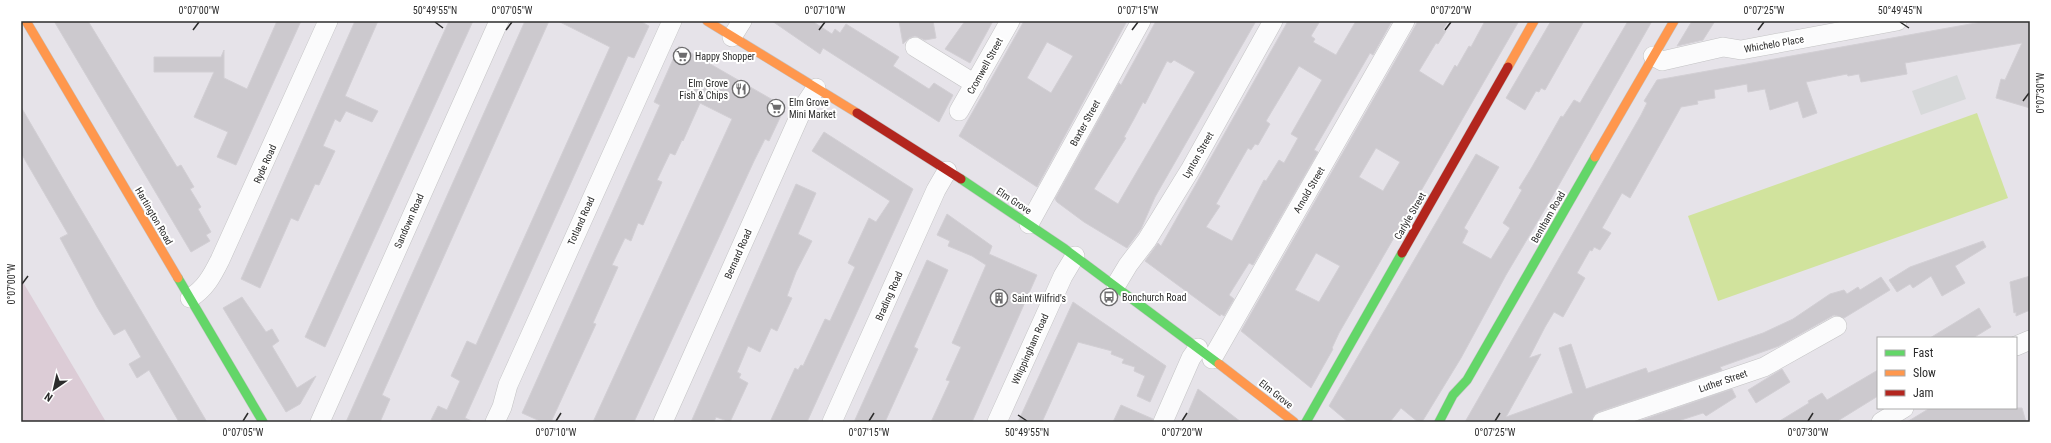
<svg xmlns="http://www.w3.org/2000/svg" width="2051" height="443" viewBox="0 0 2051 443" font-family="'Roboto Condensed',sans-serif">
<rect width="100%" height="100%" fill="#e6e3e9"/>
<path fill="#d7d9da" d="M1957 75 1966 99 1921 115 1912 91Z"/>
<path fill="#dcccd6" d="M21 279 30 294 106 422H21Z"/>
<path fill="#d1e39d" d="M1977 113 2008 198 1718 301 1688 216Z"/>
<path fill="#ccc9ce" stroke="#d2cfd4" fill-rule="evenodd" d="M54 21H88L177 167 181 165 194 187 190 189 201 207 198 209 211 232 206 235 210 241 191 252Z
M277 21H301L236 165 217 157 228 132 194 117 214 72H154V57H221L224 50V78L247 89Z
M355 21H378L345 96 378 111 372 122 346 111 340 122 335 119 323 146 335 151 319 185 315 184 298 221 291 218 260 288 241 279Z
M449 21H473L325 347 305 337Z
M525 21H549L382 395 390 399 380 422H346Z
M558 21H640L649 26 634 58 628 56 465 418 474 422H430L438 406 447 410 460 381 451 376 467 341 476 345 610 47Z
M772 21H812L832 34 835 29 840 33 846 24 899 57 893 66 929 89 934 83 953 95 939 122 823 48 820 54Z
M899 21H933L936 38 925 40 915 36 909 38 903 44Z
M965 21H993L970 63 945 49Z
M1024 21H1127L1037 187 959 136ZM1047 42 1073 56 1051 93 1027 78Z
M1156 21H1256L1155 197 1141 229 1127 248 1084 222 1057 202 1055 199 1119 83 1121 85ZM1174 60 1195 72 1118 204 1094 189 1126 138 1124 137 1134 119 1143 102 1145 104 1167 61 1171 63Z
M1288 21H1320L1311 36 1315 39 1313 42 1336 55 1356 21H1392L1373 55 1370 53 1314 150 1318 152 1253 265 1249 263 1229 295 1234 299 1224 316 1221 314 1220 316 1145 261 1158 243 1161 246ZM1299 66 1322 80 1291 134 1298 138 1284 163 1279 160 1266 181 1264 180 1232 241 1206 227 1220 206 1216 204 1248 148 1251 150 1255 144 1258 145 1270 124 1266 121Z
M1418 21H1448L1443 30 1446 31 1438 44 1436 43 1419 71 1443 86 1455 65 1457 67 1469 46 1471 47 1485 21H1519L1339 333 1332 348 1333 349 1311 388 1241 331ZM1376 148 1400 162 1383 191 1359 177ZM1316 253 1340 266 1319 302 1295 290Z
M1551 21H1584L1545 90 1541 88 1539 92 1536 91 1525 110 1506 98Z
M1628 21H1652L1551 199 1506 275 1461 358 1422 422H1418L1401 408 1390 422H1348L1329 406 1476 154 1499 167 1464 228 1468 231 1462 243 1491 259 1510 228 1503 223 1522 190 1519 188 1532 167 1561 116 1563 117 1574 100 1580 103Z
M1692 21H1715L1703 40 1677 46Z
M1987 21H2030V108L1996 98 2001 79 2005 80 2022 43 1905 63 1907 74 1861 82 1859 74 1848 76 1847 74 1806 82 1817 113 1803 118 1798 101 1770 110 1765 89 1748 92 1747 84 1714 90 1715 98 1697 101 1698 104 1681 107 1630 198 1622 193 1602 228 1611 233 1600 250 1594 247 1592 251 1590 250 1577 273 1585 278 1563 317 1554 312 1545 327 1529 358 1541 354 1506 417 1573 393 1559 348 1571 344 1586 389 1646 368 1648 373 1763 333 1793 319 1830 294 1844 290 1847 294 1858 287 1860 290 1881 277 1890 290 1844 318 1834 315 1779 346 1720 367 1722 370 1598 412 1594 415 1591 422H1465L1641 115 1647 103 1644 101 1657 80Z
M679 46 785 107 769 141 765 139 754 161 634 422H593L732 119 700 103 683 141 682 140 675 155 670 153 657 180 662 182 643 225 638 223 631 241 625 238 612 265 618 267 593 323 596 324 551 422H542L522 413 660 105 654 102Z
M21 107 70 191 207 422H179L149 370 137 378 129 364 141 357 125 329 114 335 97 307 60 238 68 234 21 153Z
M824 132 913 189 807 422H770L795 368 798 370 801 365 803 366 825 319 830 321 855 267 848 263 869 218 876 222 890 201 812 151Z
M796 184 816 193 798 234 812 241 796 272 787 296 792 298 777 331 771 328 760 352 748 346 737 372 741 374 739 378 748 383 730 422 716 417 714 422H691Z
M947 214 992 246 989 254 1037 275 972 422H931L950 381 946 380 961 347 952 343 986 265 972 256 948 246 950 241 937 235Z
M1983 241 1986 247 1955 266 1965 283 1942 296 1931 276 1913 288 1910 284 1897 292 1889 280 1910 267Z
M927 260 948 270 914 347 918 349 885 422H854Z
M2030 276V310L2016 316V312L2014 313 2010 282Z
M242 297 266 332 272 329 279 341 272 346 297 388 316 376 300 404 286 412 223 308Z
M1073 302 1166 366 1150 402 1137 396 1145 376 1134 371 1135 367 1122 363 1124 359 1111 354 1112 351 1078 342 1042 422H1018Z
M1979 308 1991 327 1973 338H1930Z
M1782 369 1790 382 1756 403 1748 390Z
M1878 370V396L1836 422H1778L1809 403 1808 401 1822 393 1827 400Z
M1198 389 1241 422H1184Z
M1732 389 1736 397 1706 416 1703 413 1675 422H1636Z
M1121 405 1153 419 1152 422H1113Z
M1930 408H2022L2026 422H1907Z"/>
<g fill="none" stroke-linecap="round" stroke-linejoin="round">
<defs>
<path id="street" d="M732 37 742 21
M915 47 975 84
M1653 56 1662 61 1723 47 1741 50 1897 21
M959 111 1010 21
M1029 224 1141 21
M1116 285 1128 265 1147 240 1190 170 1273 21
M190 298C205 289 212 276 220 260L328 21
M2016 346 2030 340
M1212 359 1405 21
M320 422 499 21
M495 422 502 407 508 385 672 21
M663 422 804 106 816 88
M832 422 936 190 947 171
M997 422 1063 276 1075 256
M1163 422 1191 358 1198 348
M1602 422 1764 367 1837 326
M1881 422 1904 408"/>
<path id="fast" d="M961 179 1065 249 1219 364
M178 278 263 422
M1306 422 1402 253
M1439 422 1453 395 1467 380 1595 157"/>
<path id="slow" d="M26 21 178 278
M707 21 857 113
M1508 67 1534 21
M1595 157 1674 21
M1219 364 1294 422"/>
<path id="jam" d="M857 113 961 179
M1402 253 1508 67"/>
</defs>
<use href="#street" stroke="#c3c3c4" stroke-width="20"/>
<use href="#fast" stroke="#c3c3c4" stroke-width="10"/>
<use href="#slow" stroke="#c3c3c4" stroke-width="10"/>
<use href="#jam" stroke="#c3c3c4" stroke-width="10"/>
<use href="#street" stroke="#fbfbfc" stroke-width="19"/>
<use href="#fast" stroke="#63d668" stroke-width="9"/>
<use href="#slow" stroke="#ff974d" stroke-width="9"/>
<use href="#jam" stroke="#b3261e" stroke-width="9"/>
</g>
<path fill="none" stroke="#2c2c2c" stroke-width="1.5" d="M435 22 443 28M1900 22 1909 28M193 30 199 22M506 30 512 22M819 30 825 22M1132 30 1138 22M1445 30 1451 22M1758 30 1764 22M2023 101 2029 93M22 284 28 276M1018 415 1027 421M243 421 248 413M556 421 561 413M869 421 874 413M1182 421 1187 413M1495 421 1500 413M1808 421 1813 413"/>
<defs>
<symbol id="supermarket-ring" viewBox="-11 -11 22 22"><circle r="9.5" fill="#fff" stroke="#6d6c6e" stroke-width="1.5"/><path d="M-6-5.5h2.5l.6 2H6L4.5 2H-2.5L-4.4-4H-6ZM-1.5 3.2a1.3 1.3 0 1 0 .1 0ZM3 3.2a1.3 1.3 0 1 0 .1 0Z" fill="#6d6c6e"/></symbol>
<symbol id="restaurant-ring" viewBox="-11 -11 22 22"><circle r="9.5" fill="#fff" stroke="#6d6c6e" stroke-width="1.5"/><path d="M-5-6h1v4h1v-4h1v4h1v-4h1v5L-1.5 .5V6h-2V.5L-5-1ZM5-6V6H3V1.5H1.5Q1.5-4 5-6Z" fill="#6d6c6e"/></symbol>
<symbol id="bus-ring" viewBox="-11 -11 22 22"><circle r="9.5" fill="#fff" stroke="#6d6c6e" stroke-width="1.5"/><path d="M-5-6H5V4H4V6H2V4H-2V6H-4V4H-5ZM-3.5-4V0h7V-4ZM-3.5 1.2v1.5H-2V1.2ZM2 1.2v1.5H3.5V1.2Z" fill="#6d6c6e"/></symbol>
<symbol id="building-ring" viewBox="-11 -11 22 22"><circle r="9.5" fill="#fff" stroke="#6d6c6e" stroke-width="1.5"/><path d="M-4-6H4V6H1V3H-1V6H-4ZM-2.5-4.3h1.7v1.8h-1.7ZM.8-4.3h1.7v1.8H.8ZM-2.5-1h1.7V.8h-1.7ZM.8-1h1.7V.8H.8Z" fill="#6d6c6e"/></symbol>
</defs>
<g fill-rule="evenodd">
<use href="#supermarket-ring" x="672" y="46" width="20" height="20"/>
<use href="#restaurant-ring" x="731" y="79" width="20" height="20"/>
<use href="#supermarket-ring" x="766" y="98" width="20" height="20"/>
<use href="#bus-ring" x="1099" y="287" width="20" height="20"/>
<use href="#building-ring" x="989" y="288" width="20" height="20"/>
</g>
<g text-anchor="middle" dominant-baseline="central" stroke-width="4" stroke-linejoin="round" paint-order="stroke">
<g font-size="10" fill="#2c2c2c" stroke="#fff">
<text transform="translate(1774 44) rotate(-10)">Whichelo Place</text>
<text transform="translate(985 66) rotate(-61)">Cromwell Street</text>
<text transform="translate(1085 123) rotate(-61)">Baxter Street</text>
<text transform="translate(1198 155) rotate(-60)">Lynton Street</text>
<text transform="translate(265 164) rotate(-66)">Ryde Road</text>
<text transform="translate(1309 190) rotate(-60)">Arnold Street</text>
<text transform="translate(1014 201) rotate(33)">Elm Grove</text>
<text transform="translate(154 216) rotate(60)">Hartington Road</text>
<text transform="translate(1410 216) rotate(-60)">Carlyle Street</text>
<text transform="translate(1548 217) rotate(-60)">Bentham Road</text>
<text transform="translate(409 221) rotate(-66)">Sandown Road</text>
<text transform="translate(581 221) rotate(-66)">Totland Road</text>
<text transform="translate(738 254) rotate(-66)">Bernard Road</text>
<text transform="translate(889 296) rotate(-66)">Brading Road</text>
<text transform="translate(1030 349) rotate(-66)">Whippingham Road</text>
<text transform="translate(1723 381) rotate(-19)">Luther Street</text>
<text transform="translate(1276 394) rotate(38)">Elm Grove</text>
</g>
<g font-size="10" fill="#2c2c2c" stroke="#fff" text-anchor="start">
<text x="695" y="56">Happy Shopper</text>
<text x="728" y="83" text-anchor="end">Elm Grove<tspan x="728" dy="12">Fish &amp; Chips</tspan></text>
<text x="789" y="102">Elm Grove<tspan x="789" dy="12">Mini Market</tspan></text>
<text x="1122" y="297">Bonchurch Road</text>
<text x="1012" y="298">Saint Wilfrid's</text>
</g>
</g>
<rect width="2051" height="443" fill="none" stroke="#ffffff" stroke-width="44"/>
<rect x="1877" y="337" width="140" height="72" fill="#ffffff" stroke="#ababab"/>
<rect x="1885" y="350" width="20" height="6" fill="#63d668" stroke="#ababab"/>
<text x="1913" y="357" font-size="12" fill="#2c2c2c">Fast</text>
<rect x="1885" y="370" width="20" height="6" fill="#ff974d" stroke="#ababab"/>
<text x="1913" y="377" font-size="12" fill="#2c2c2c">Slow</text>
<rect x="1885" y="390" width="20" height="6" fill="#b3261e" stroke="#ababab"/>
<text x="1913" y="397" font-size="12" fill="#2c2c2c">Jam</text>
<g transform="translate(54 389) rotate(214)" stroke="#ffffff" stroke-width="3" paint-order="stroke">
<path d="M0-3L7 15L0 10L-7 15Z" fill="#2c2c2c"/>
<text y="-6" font-size="11" font-weight="bold" text-anchor="middle" fill="#2c2c2c">N</text>
</g>
<rect x="22" y="22" width="2007" height="399" fill="none" stroke="#2c2c2c" stroke-width="1.5"/>
<g font-size="10" text-anchor="middle" fill="#2c2c2c">
<text x="199" y="14">0°07'00"W</text>
<text x="435" y="14">50°49'55"N</text>
<text x="512" y="14">0°07'05"W</text>
<text x="825" y="14">0°07'10"W</text>
<text x="1138" y="14">0°07'15"W</text>
<text x="1451" y="14">0°07'20"W</text>
<text x="1764" y="14">0°07'25"W</text>
<text x="1900" y="14">50°49'45"N</text>
<text transform="translate(2040 93) rotate(-90)" y="4">0°07'30"W</text>
<text transform="translate(11 284) rotate(-90)" y="4">0°07'00"W</text>
<text x="243" y="436">0°07'05"W</text>
<text x="556" y="436">0°07'10"W</text>
<text x="869" y="436">0°07'15"W</text>
<text x="1027" y="436">50°49'55"N</text>
<text x="1182" y="436">0°07'20"W</text>
<text x="1495" y="436">0°07'25"W</text>
<text x="1808" y="436">0°07'30"W</text>
</g>
</svg>
